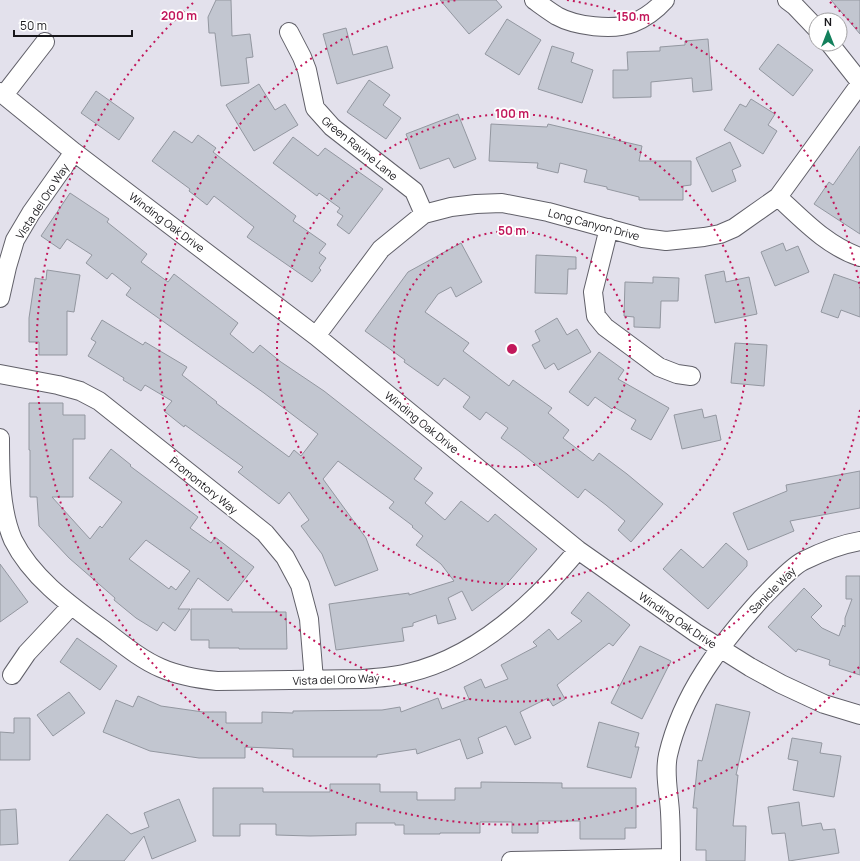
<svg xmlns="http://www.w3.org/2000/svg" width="860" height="861" viewBox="0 0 860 861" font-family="Manrope,sans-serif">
<rect width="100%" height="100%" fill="#e3e1ec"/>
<path fill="#c2c6d0" stroke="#9397a0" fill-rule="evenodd" d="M216 0H231L232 36 250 34 253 57 246 58 249 83 221 86 215 33H209L208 17Z
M440 0H496L502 7 469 34Z
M831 0H860V34Z
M507 19 541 40 519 75 485 54Z
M346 28 353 55 387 46 393 68 337 84 323 34Z
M708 39 712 90 693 92 692 78 651 82V97L613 98V70H628L627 52 660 51V47L685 45V41Z
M778 44 813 70 793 96 759 69Z
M552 46 574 53 571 62 593 70 582 103 538 89Z
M369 80 390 95 383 105 401 118 386 139 347 112Z
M259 84 275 110 285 104 298 125 254 151 226 105Z
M96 91 134 118 119 140 81 113Z
M751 99 775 114 768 125 777 131 763 154 724 130 740 104 746 107Z
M458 114 476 159 454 168 449 158 420 169 406 134Z
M491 124 547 127 548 124 642 146 639 161H691V185L683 186V200H639V197L607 189V187L584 182 587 170 560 163 558 173 537 168 538 163 489 161Z
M174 131 192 143 198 135 216 148 213 152 296 216 293 221 326 244 319 253 326 258 319 268 321 270 312 282 247 237 254 227 214 196 207 205 189 191 190 189 152 161Z
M293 137 318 156 325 148 383 189 349 234 337 225 343 216 337 212 340 208 319 193 317 196 273 163Z
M730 142 741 166 732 170 736 181 712 192 696 158Z
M860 146V234L814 204 829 182 833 185Z
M70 193 109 219 107 222 147 254 141 262 168 282 174 274 238 323 230 334 253 353 260 345 281 362 324 391 422 468 414 479 433 493 425 503 445 520 461 501 488 522 495 514 537 549 504 587 472 611 462 591 448 598 456 619 438 624 436 615 413 623V626L402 628 404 641 336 650 329 604 409 593V595L454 581 441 564 416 545 423 536 412 527 413 526 389 508 394 502 338 461 323 479 366 538 378 570 335 586 322 554 301 526 309 520 289 492 279 504 238 472 243 467 185 425 184 427 164 411 172 401 145 385 141 391 123 380 124 378 88 356 96 342 91 339 102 320 143 345 145 342 187 367 182 375 217 402 216 403 289 457 294 450 301 456 318 434 264 393 126 295 131 288 112 273 107 279 86 263 92 255 67 239 60 249 41 236Z
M461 243 482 282 456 297 451 287 438 294 425 312 469 343 463 351 509 386 513 380 552 408 548 413 569 430 563 438 593 461 599 453 627 474 663 504 631 542 618 530 625 521 606 505 585 489 578 498 519 451 501 438 508 428 486 412 480 420 463 407 470 397 444 378 438 386 404 362 405 360 365 331 408 272Z
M783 243 786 251 798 246 809 272 775 286 761 252Z
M536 255 576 257V269H568L567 294 535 293Z
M47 270 80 275 74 312 67 311V355H39V342H29V318L35 278 46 280Z
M724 271 726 282 749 277 757 314 715 323 705 275Z
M834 274 860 283V317L841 310 838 318 821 312Z
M653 277 679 278 678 301H661L660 328 634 327V317L624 316 625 282 653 283Z
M557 318 567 335 577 329 591 352 558 370 554 363 545 369 532 345 540 341 535 331Z
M735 343 767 345 764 386 731 383Z
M599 352 624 370 618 379 669 408 651 440 631 429 636 420 614 407 612 409 595 397 588 406 569 392Z
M29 403H63V415H85V439H73V497H52L90 539 100 526 102 528 122 502 89 478 111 449 131 465 130 466 198 517 190 528 211 543 215 537 254 567 228 601 198 578 178 609H190L175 631 163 622 157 631 136 618 114 600 115 598 69 558 39 526 37 497H30V450H29ZM146 540 190 571 176 590 171 586 169 589 129 559Z
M702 409 704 418 716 415 721 440 682 449 674 415Z
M860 471V508L790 521 794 531 748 550 733 513 787 491 786 485Z
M726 543 747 561V566L708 609 663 569 681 549 703 568Z
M0 564 28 602 0 622Z
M846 576H860V675L829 665 830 660 798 649 796 652 768 627 804 588 822 606 811 617 822 628 839 636 843 625 845 627V618L852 599H846Z
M588 592 630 625 613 646 609 643 557 685 565 699 553 706 548 698 520 712 531 738 515 745 506 726 478 738 483 753 467 759 460 739 417 754 416 749 377 755V757H293V749L245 747V758H199L150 751 103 732 116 700 133 707 138 696 161 706 203 712H226V723H262V712L293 713V711L382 710 400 707 401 712 438 698 442 709 469 699 464 687 481 679 485 688 508 679 501 665 537 646 533 642 549 629 558 640 582 621 571 613Z
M191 609H232V612H286L287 649H239V648H209V640H191Z
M77 638 117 666 100 690 60 662Z
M640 646 671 661 642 719 611 703Z
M69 692 85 713 53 736 37 715Z
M716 704 750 712 736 775H738L733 826H746L745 861H706V850H696L697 808H693L698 760 702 761Z
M14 718H30V760H0V732L14 733Z
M599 722 639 733 635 747H639L631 778 587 767Z
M792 738 822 743 820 753 841 756 834 797 793 790 798 761 788 759Z
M481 782 562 783V788H636V828H625V839H580V821H538V833H512V822H480V833H440V834H404V825H395V823H356V835L310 836 276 835V824H240V836H213V788H263V792H330V784H380V792H417V800H455V788H481Z
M179 799 196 841 152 859 144 836 124 861H69L107 814 131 834 149 827 144 813Z
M799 802 802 826 821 823 823 830 835 829 839 853 789 861 785 833 772 834 768 807Z
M16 809 18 844 0 845V810Z"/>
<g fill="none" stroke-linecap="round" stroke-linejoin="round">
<defs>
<path id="minor" d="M534 0C541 5 549 11 557 16 575 26 613 31 633 23 645 18 656 10 665 0
M787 0 795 6 816 28
M289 32 302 57 307 70 315 108 332 127 414 191 424 214
M830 44 860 82
M0 92 74 152 316 336 578 550 696 633 750 667 781 684 824 704 860 715
M4 95 45 42
M778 197C803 220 827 246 860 257
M609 228 593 292 596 316 605 327 659 367 677 374 691 376
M0 298 7 267 15 240 31 213 74 152
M316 336 381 249 424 214 451 207 476 204 502 203 548 212 643 238 666 241 704 237 720 234 734 228 778 197 860 84
M0 374 58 385 80 391 99 401 265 533 285 557 300 585 309 619 314 680
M0 438C0 471 0 510 13 540 33 580 73 607 108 633 125 646 142 660 161 668 179 676 198 679 217 681L362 679C377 678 393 677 408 673 456 662 499 632 535 597 550 583 564 566 578 550
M12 675 27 653 71 606
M511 861 671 858
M671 861C671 845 671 829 670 812 669 794 664 773 668 755 682 694 721 643 762 598 772 588 791 567 803 561 819 553 842 544 860 541"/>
</defs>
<use href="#minor" stroke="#616069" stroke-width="20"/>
<use href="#minor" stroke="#fff" stroke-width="18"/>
</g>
<g fill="none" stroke="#c2185b" stroke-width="2" stroke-dasharray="2 4">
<circle cx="512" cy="349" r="118"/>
<circle cx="512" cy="349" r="235"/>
<path d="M860 410A353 353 0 1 1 457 0M567 0A353 353 0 0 1 860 288"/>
<path d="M859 667A471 471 0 1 1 194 2M830 2A471 471 0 0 1 859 31"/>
</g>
<g text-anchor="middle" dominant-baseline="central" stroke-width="3.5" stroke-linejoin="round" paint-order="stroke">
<g font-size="11" fill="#18171b" stroke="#fff">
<text transform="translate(360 148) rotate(39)">Green Ravine Lane</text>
<text transform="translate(42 201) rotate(-57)">Vista del Oro Way</text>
<text transform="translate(167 222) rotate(37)">Winding Oak Drive</text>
<text transform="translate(594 224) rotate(15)">Long Canyon Drive</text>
<text transform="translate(422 422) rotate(39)">Winding Oak Drive</text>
<text transform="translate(204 485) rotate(39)">Promontory Way</text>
<text transform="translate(772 590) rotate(-45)">Sanicle Way</text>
<text transform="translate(678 620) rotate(34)">Winding Oak Drive</text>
<text transform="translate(336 679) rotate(-2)">Vista del Oro Way</text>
</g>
</g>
<circle cx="512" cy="349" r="6" fill="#c2185b" stroke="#fff" stroke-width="2"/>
<g font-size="12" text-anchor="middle" font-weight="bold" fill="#c2185b" stroke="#fff" stroke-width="3.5" stroke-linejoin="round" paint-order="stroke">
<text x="179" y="20">200 m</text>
<text x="633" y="21">150 m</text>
<text x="512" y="118">100 m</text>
<text x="512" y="235">50 m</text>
</g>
<g transform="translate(828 32)"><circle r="19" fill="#ffffff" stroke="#a3a2a4"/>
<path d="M0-3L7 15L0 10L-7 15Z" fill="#13805c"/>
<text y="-6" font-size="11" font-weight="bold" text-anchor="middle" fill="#18171b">N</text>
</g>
<path d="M14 30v6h118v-6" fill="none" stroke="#18171b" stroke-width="2"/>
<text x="20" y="30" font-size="12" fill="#18171b" stroke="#ffffff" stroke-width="3" paint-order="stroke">50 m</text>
</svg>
